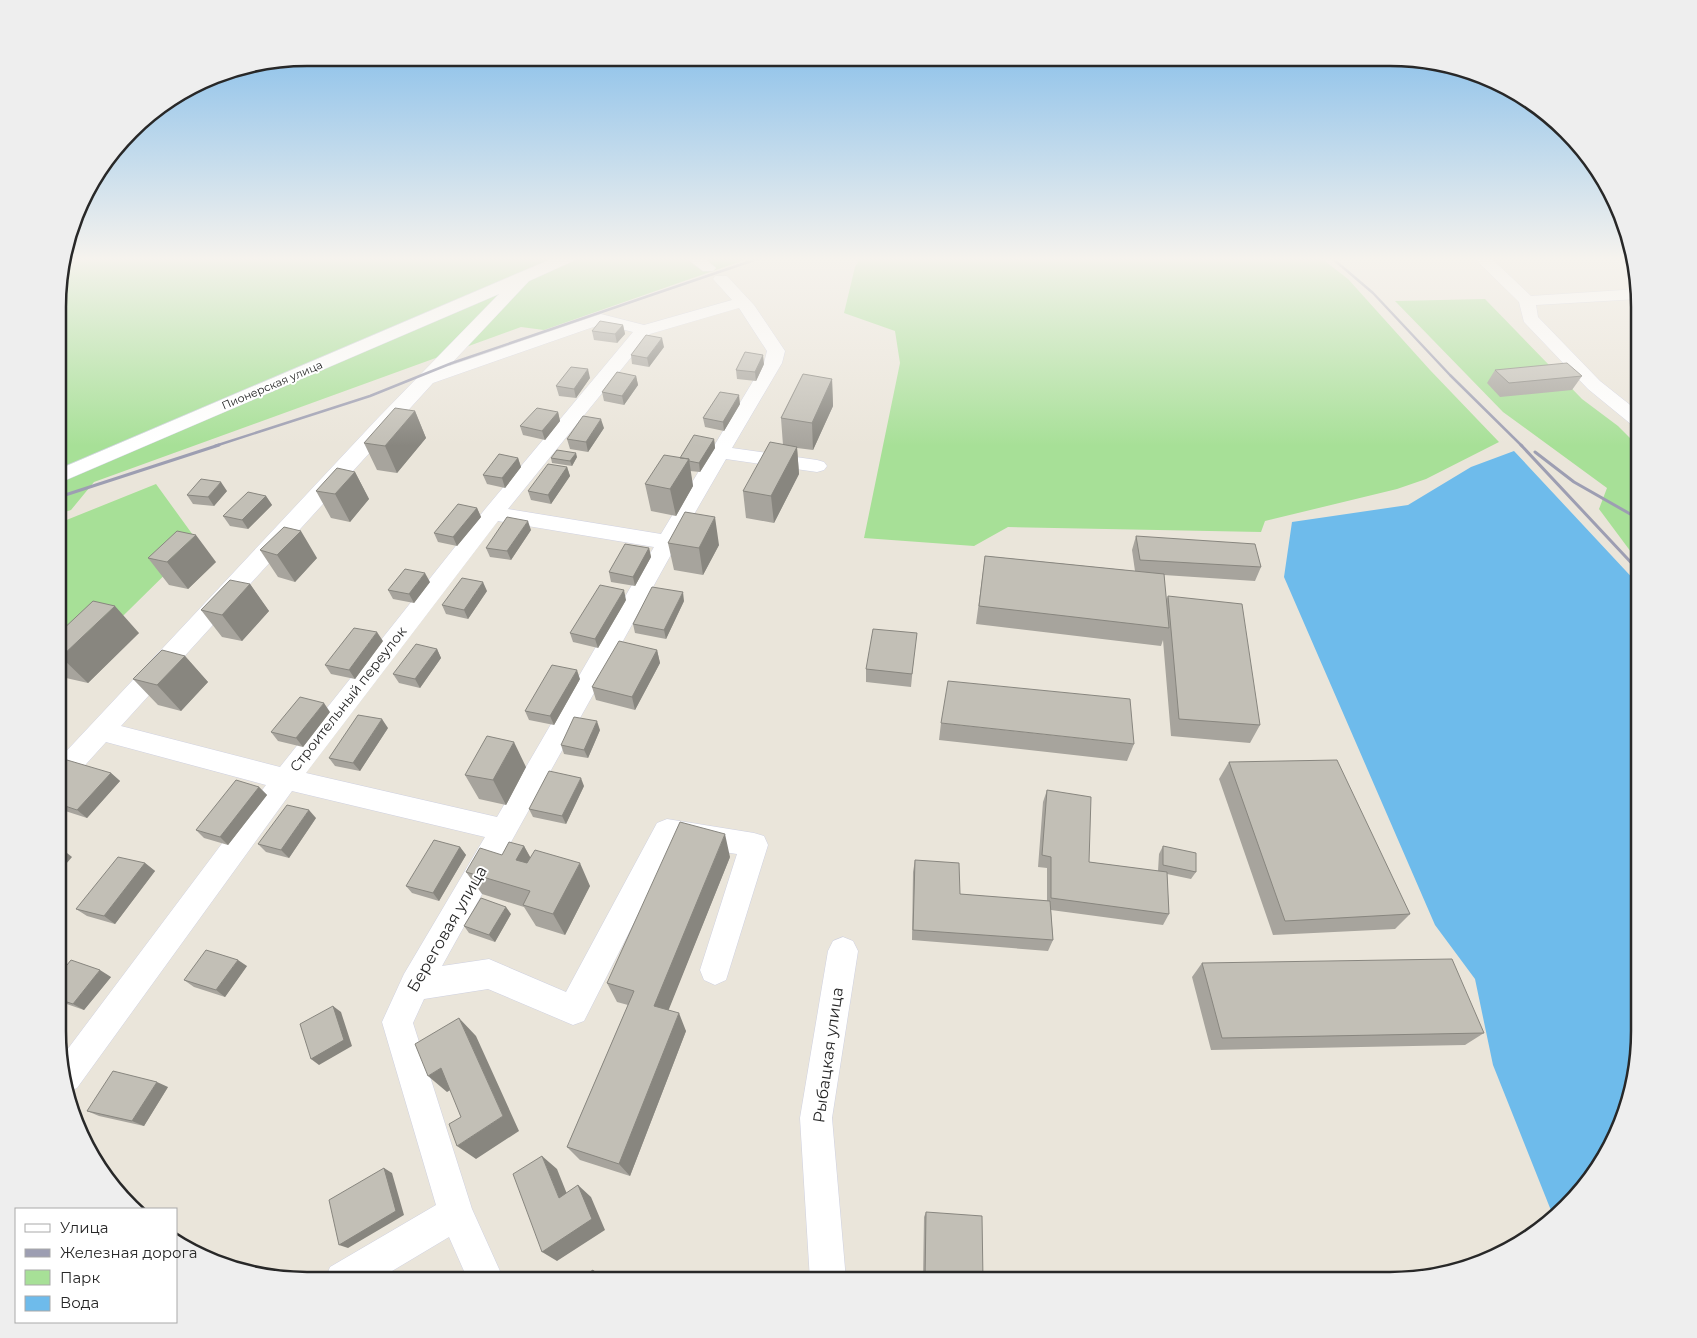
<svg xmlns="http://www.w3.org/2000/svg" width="1697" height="1338" viewBox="0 0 1697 1338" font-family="Montserrat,sans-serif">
<rect width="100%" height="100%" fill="#eae5da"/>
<path fill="#a7e097" d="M65 258H750L544 330 521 327 94 482 71 510 59 514 60 274Z
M860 258H1321L1348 279 1430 370 1499 442 1426 479 1397 489 1265 521 1261 532 1008 527 974 546 864 538 900 363 895 331 844 313 855 267Z
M1485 299 1582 399 1618 426 1639 447V552H1631L1599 509 1607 488 1503 412 1395 301Z
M156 484 198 542 59 679V523Z"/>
<path fill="#6ebbeb" d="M1514 451 1639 585V1047L1620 1127 1577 1196 1554 1218 1493 1065 1475 979 1435 925 1284 577 1292 522 1408 505 1471 467Z"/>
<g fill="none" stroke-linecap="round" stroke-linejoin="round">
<defs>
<path id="minor" d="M554 258H576L573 261 529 281 449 366 601 314 644 325 732 300 713 279 715 276H727L754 305 785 351 782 363 732 448 817 460 824 462 827 466 824 470 817 472 726 459 678 542 442 966 489 959 566 992 657 823 667 819 754 833 764 836 768 845 726 980 715 985 704 980 700 970 737 854 674 844 584 1021 573 1025 488 989 424 999 413 1023 472 1209 504 1280H468L449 1237 377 1280H325L330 1267 436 1205 382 1022 404 974 485 837 292 791 77 1088 70 1091 61 1058 266 785 106 742 68 784 59 787V759L378 418 499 294 59 483V469ZM739 308 767 351 764 363 661 534 508 509 650 334ZM602 324 633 332 486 508 280 767 121 726 433 383ZM498 521 654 547 497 817 306 773Z
M686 258H704L716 268 713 271H703Z
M1474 258H1491L1531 296 1638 289V299L1536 305 1538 317 1600 381 1639 412V427L1632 425 1588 389 1524 322 1519 302Z
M843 937 853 941 858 951 832 1118 846 1280H810L800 1118 828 951 833 941Z"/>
</defs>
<use href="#minor" stroke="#cfd1e1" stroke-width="1"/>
<use href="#minor" fill="#fff" fill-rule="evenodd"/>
<path stroke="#9d9eb2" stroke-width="2.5" d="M1332 258 1373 293 1450 375 1522 446
M215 446 370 396 452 363 760 258"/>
<path stroke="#9d9eb2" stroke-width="3" d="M1521 445 1639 571
M1535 452 1574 482 1639 519
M59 497 219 445"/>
</g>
<path fill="#a7a49d" d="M1618 258H1635L1636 273Z
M623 325 625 334 617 343 594 340 592 331Z
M664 347 649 367 632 364 631 355Z
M764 364 756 381 737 379 736 370Z
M1495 370 1582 376 1572 390 1500 397 1487 383Z
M636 376 638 385 624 405 604 401 602 392Z
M590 378 576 398 559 396 556 386Z
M832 379 833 406 813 450 797 448 799 474 774 523 746 518 743 491 783 445 781 418Z
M740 404 724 431 705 427 703 418Z
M415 411 426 438 397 473 377 470 364 443Z
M558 412 560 421 545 440 523 435 520 426Z
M604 428 588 452 570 449 567 439Z
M714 439 715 448 700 472 690 471 693 486 676 516 651 511 645 484 680 458Z
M577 457 572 466 552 463 551 458Z
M518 458 521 467 505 488 487 484 483 475Z
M567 467 570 476 551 504 531 500 528 491Z
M355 472 369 499 350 522 331 518 316 491Z
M227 491 214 506 193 504 187 495Z
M266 496 272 505 248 529 230 526 223 516Z
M477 508 481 517 457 546 438 542 434 533Z
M531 530 511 560 490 557 486 548Z
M1136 536 1261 567 1255 581 1164 575 1166 600 1168 596 1260 725 1250 743 1171 736 1163 640 1161 646 976 624 985 556 1135 571 1132 550Z
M668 543 719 545 703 575 674 570Z
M649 548 651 557 635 586 611 582 609 572Z
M260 550 317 558 295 582 278 577Z
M148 558 216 562 188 589 169 585Z
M430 582 414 603 393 599 388 590Z
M250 584 269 611 242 641 222 637 201 610Z
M487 591 468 619 446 614 442 605Z
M626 600 598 648 573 642 570 633Z
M684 601 666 639 635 633 633 624Z
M59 633H139L88 683 66 678 59 671Z
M383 641 355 679 331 674 325 665Z
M915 646 911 687 866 682V669Z
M437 649 441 658 420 688 399 683 393 674Z
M657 650 660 663 635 710 596 700 592 687Z
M185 656 208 682 181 711 158 705 133 679Z
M580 679 554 725 529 720 525 711Z
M330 712 303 747 278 741 271 732Z
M941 723 1134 744 1127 761 939 740Z
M388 728 360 771 335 766 329 758Z
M600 730 588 758 564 754 561 745Z
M1229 762 1410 914 1395 929 1273 935 1219 779Z
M526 767 506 805 479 799 465 775Z
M59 769 111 773 120 781 87 818 59 809Z
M584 786 566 824 533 817 529 809Z
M259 787 267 795 228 845 204 838 196 830Z
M1047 790 1089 862 1158 871 1159 854 1163 846 1196 872 1191 879 1167 874 1169 914 1163 925 1051 910 1053 940 1048 951 912 940 913 872 915 860 960 894 1047 901V868L1038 867 1043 802Z
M316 818 289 858 266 852 258 844Z
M524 846 530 858 590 886 565 935 536 926 524 907 482 894 466 872 502 855Z
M460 847 466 855 439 901 412 893 406 886Z
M730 857 668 1010 686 1031 630 1176 580 1160 567 1147 628 1005 617 1002 607 983Z
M145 863 155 871 115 924 87 916 76 909Z
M511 914 495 942 469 933 464 926Z
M1202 963 1484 1033 1465 1045 1211 1050 1192 977Z
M247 966 225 997 194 987 184 980Z
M58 976 111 977 84 1010 58 1001Z
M168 1087 144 1126 99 1116 87 1111Z
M926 1212 983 1280H923L924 1217Z"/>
<path fill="#88867f" d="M623 325 625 334 617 343 615 334Z
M662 338 664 347 649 367 647 358Z
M763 355 764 364 756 381 755 372Z
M588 369 590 378 576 398 574 389Z
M636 376 638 385 624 405 622 396Z
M832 379 833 406 813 450 812 423Z
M739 395 740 404 724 431 723 422Z
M415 411 426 438 397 473 385 446Z
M558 412 560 421 545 440 542 431Z
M601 419 604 428 588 452 586 442Z
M714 439 715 448 700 472 699 463Z
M797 447 799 474 774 523 771 496Z
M576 453 577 457 572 466 570 461Z
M518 458 521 467 505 488 502 478Z
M689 459 693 486 676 516 670 489Z
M567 467 570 476 551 504 548 495Z
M355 472 369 499 350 522 335 494Z
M221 482 227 491 214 506 208 497Z
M266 496 272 505 248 529 242 520Z
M477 508 481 517 457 546 453 537Z
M715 517 719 545 703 575 699 548Z
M528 521 531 530 511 560 507 551Z
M301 531 317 558 295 582 277 555Z
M196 535 216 562 188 589 167 562Z
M649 548 651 557 635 586 633 577Z
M425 573 430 582 414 603 409 594Z
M483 582 487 591 468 619 464 610Z
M250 584 269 611 242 641 222 615Z
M624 590 626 600 598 648 595 639Z
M683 592 684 601 666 639 664 630Z
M115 606 139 633 88 683 61 657Z
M377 632 383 641 355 679 349 670Z
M437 649 441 658 420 688 415 679Z
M657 650 660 663 635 710 632 697Z
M185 656 208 682 181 711 157 685Z
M577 670 580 679 554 725 550 716Z
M324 703 330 712 303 747 296 738Z
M382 719 388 728 360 771 353 763Z
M597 721 600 730 588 758 584 750Z
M514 742 526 767 506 805 493 780Z
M111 773 120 781 87 818 77 810Z
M581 778 584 786 566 824 562 816Z
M259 787 267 795 228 845 220 837Z
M309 810 316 818 289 858 281 850Z
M725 834 730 857 663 1024 654 1006Z
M524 846 537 869 516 860Z
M460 847 466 855 439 901 433 893Z
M62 849 72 857 60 871 58 870V853Z
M145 863 155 871 115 924 104 916Z
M580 863 590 886 565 935 553 914Z
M506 907 511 914 495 942 489 935Z
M238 960 247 966 225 997 216 990Z
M100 970 111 977 84 1010 73 1004Z
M333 1006 341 1012 352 1046 319 1065 311 1059Z
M679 1013 686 1031 630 1176 619 1164Z
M459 1018 476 1036 519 1131 476 1159 457 1146 503 1116Z
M441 1068 459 1085 447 1092 428 1076Z
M157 1082 168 1087 144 1126 132 1121Z
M542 1156 557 1169 573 1209 559 1198Z
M384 1168 392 1173 404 1215 348 1248 339 1245Z
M578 1185 591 1197 605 1230 557 1261 542 1252Z
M593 1270 606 1278V1280H596Z"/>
<path fill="#c2bfb6" stroke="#88867f" d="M1627 258H1635V265Z
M600 321 623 325 615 334 592 331Z
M646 335 662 338 647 358 631 355Z
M745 352 763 355 755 372 736 370Z
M1567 363 1582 376 1509 383 1495 370Z
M571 367 588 369 574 389 556 386Z
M617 372 636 376 622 396 602 392Z
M803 374 832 379 812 423 781 418Z
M720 392 739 395 723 422 703 418Z
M395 408 415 411 385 446 364 443Z
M537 408 558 412 542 431 520 426Z
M583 416 601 419 586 442 567 439Z
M694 435 714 439 699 463 689 461V459L680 458Z
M770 442 797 447 771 496 743 491Z
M557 450 576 453 570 461 551 458Z
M499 454 518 458 502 478 483 475Z
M664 455 689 459 670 489 645 484Z
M548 464 567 467 548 495 528 491Z
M337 468 355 472 335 494 316 491Z
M201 479 221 482 208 497 187 495Z
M248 492 266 496 242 520 223 516Z
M458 504 477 508 453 537 434 533Z
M685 512 715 517 699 548 668 543Z
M507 517 528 521 507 551 486 548Z
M284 527 301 531 277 555 260 550Z
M177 531 196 535 167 562 148 558Z
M1136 536 1255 544 1261 567 1140 560Z
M625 544 649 548 633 577 609 572Z
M985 556 1164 574 1169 628 979 606Z
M405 569 425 573 409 594 388 590Z
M462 578 483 582 464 610 442 605Z
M230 580 250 584 222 615 201 610Z
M600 585 624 590 595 639 570 633Z
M652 587 683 592 664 630 633 624Z
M1168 596 1242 604 1260 725 1179 719Z
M93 601 115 606 61 657H59V633Z
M354 628 377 632 349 670 325 665Z
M873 629 917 633 912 674 866 669Z
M619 641 657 650 632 697 592 687Z
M416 644 437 649 415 679 393 674Z
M162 650 185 656 157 685 133 679Z
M552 665 577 670 550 716 525 711Z
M948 681 1130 699 1134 744 941 723Z
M300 697 324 703 296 738 271 732Z
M358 715 382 719 353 763 329 758Z
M574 717 597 721 584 750 561 745Z
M487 736 514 742 493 780 465 775Z
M67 760 111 773 77 810 59 804V769Z
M1337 760 1410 914 1285 921 1229 762Z
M549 771 581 778 562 816 529 809Z
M236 780 259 787 220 837 196 830Z
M1047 790 1091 797 1089 862 1167 872 1169 914 1051 898V857L1042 855Z
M287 805 309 810 281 850 258 844Z
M680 822 725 834 654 1006 679 1013 619 1164 567 1147 634 991 607 983Z
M434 840 460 847 433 893 406 886Z
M509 842 524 846 516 860 527 863 535 850 580 863 553 914 523 905 530 891 466 872 480 848 502 855Z
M1163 846 1196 853V872L1163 865Z
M118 857 145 863 104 916 76 909Z
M915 860 959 863 960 894 1050 901 1053 940 913 930Z
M481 898 506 907 489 935 464 926Z
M206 950 238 960 216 990 184 980Z
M1452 959 1484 1033 1222 1038 1202 963Z
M71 960 100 970 73 1004 58 999V976Z
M333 1006 344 1040 311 1059 300 1024Z
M459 1018 503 1116 457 1146 449 1124 461 1117 441 1068 428 1076 415 1044Z
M113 1071 157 1082 132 1121 87 1111Z
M542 1156 559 1198 578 1185 592 1219 542 1252 513 1174Z
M384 1168 396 1211 339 1245 329 1200Z
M926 1212 982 1216 983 1280H925Z
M593 1270 596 1280H577Z"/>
<linearGradient id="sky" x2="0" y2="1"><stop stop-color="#77b7e9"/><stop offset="0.58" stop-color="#f6f3ee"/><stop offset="1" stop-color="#f6f3ee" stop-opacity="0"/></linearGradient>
<rect width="1697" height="446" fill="url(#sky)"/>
<g text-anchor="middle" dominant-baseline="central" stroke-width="4" stroke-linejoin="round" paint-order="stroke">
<g font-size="11" fill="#282828" stroke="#fff">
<text transform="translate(272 385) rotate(-23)">Пионерская улица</text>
</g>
<g font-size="14" fill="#282828" stroke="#fff">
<text transform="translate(348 699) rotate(-52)">Строительный переулок</text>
</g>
<g font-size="16" fill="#282828" stroke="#fff">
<text transform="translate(447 929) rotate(-60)">Береговая улица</text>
<text transform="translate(828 1055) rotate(-82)">Рыбацкая улица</text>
</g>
</g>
<path d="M0 0H1697V1338H0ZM307 66H1390A241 241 0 0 1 1631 307V1031A241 241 0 0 1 1390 1272H307A241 241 0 0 1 66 1031V307A241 241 0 0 1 307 66Z" fill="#eee" fill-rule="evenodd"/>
<path fill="none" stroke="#282828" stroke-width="2.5" d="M307 66H1390A241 241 0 0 1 1631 307V1031A241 241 0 0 1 1390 1272H307A241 241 0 0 1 66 1031V307A241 241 0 0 1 307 66Z"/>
<rect x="15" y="1208" width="162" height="115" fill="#ffffff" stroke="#a9a9a9"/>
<rect x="25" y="1224" width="25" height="8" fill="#ffffff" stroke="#a9a9a9"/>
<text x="60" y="1233" font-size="15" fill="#282828">Улица</text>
<rect x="25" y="1249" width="25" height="8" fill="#9d9eb2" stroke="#a9a9a9"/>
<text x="60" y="1258" font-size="15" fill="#282828">Железная дорога</text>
<rect x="25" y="1270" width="25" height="15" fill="#a7e097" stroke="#a9a9a9"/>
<text x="60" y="1283" font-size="15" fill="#282828">Парк</text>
<rect x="25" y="1296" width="25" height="15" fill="#6ebbeb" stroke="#a9a9a9"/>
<text x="60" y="1308" font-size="15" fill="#282828">Вода</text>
</svg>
